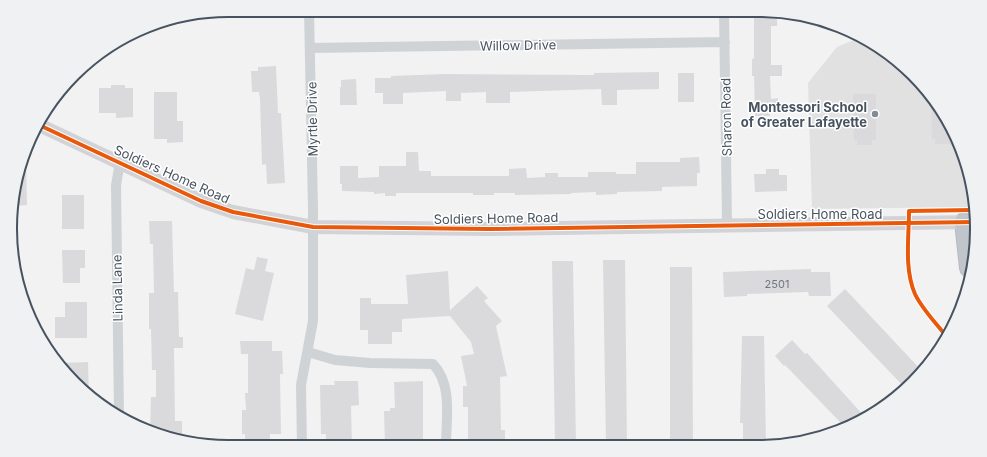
<svg xmlns="http://www.w3.org/2000/svg" width="987" height="457" viewBox="0 0 987 457" font-family="Inter,sans-serif">
<rect width="100%" height="100%" fill="#f3f2f2"/>
<path fill="#e1e1e2" d="M859 38 913 74 960 145 973 207 812 209 808 83 837 47Z"/>
<path fill="#dadadd" d="M754 10 777 14V26H771V65H782V76H770L771 99 778 98V108L769 109 770 116H755L754 76H752V59L754 58Z
M276 66 278 113H281L285 183 267 184 266 164 262 165 260 99 259 92H252L251 71H258V67Z
M659 72V89L617 90V105H602L601 89 510 92V103H486V92L461 93V101H446V91L403 93V104H383V93H375V78H391V76L444 74 594 75V73Z
M678 73H694V102H678Z
M356 79 357 105H340V87H341V80Z
M111 85H125V88H133V117L116 118V113H99V88H111Z
M154 92H177V121H183V142L167 143V139H154Z
M853 94H876V140H872V145H857V141L854 140Z
M931 101 956 139H950L951 144H935V139H932Z
M406 152H418L419 171H431V176H509V169L526 168 527 178 545 177V173H558V177H588V172H616V174H636V162H680V158L699 157 700 173H697V186L662 187V191L617 192V194L596 195V192L571 193V194L515 195V193H494V195H473V193H396V196H385V193L374 194V192L342 191V184H340V166H358V178L379 177V166H406Z
M26 156 27 205 14 206V186Z
M766 169H779V175H787V191L755 192 754 174H766Z
M62 195H84V229H62Z
M149 221H172L174 292H178L179 337H183V348H174L175 421H182V438L150 432 151 397H156V370H152L151 329H149V293H154L153 244H150Z
M62 250H85V268H80V283H63Z
M257 257 268 259 265 271 274 273 263 321 235 314 246 268 254 270Z
M603 260H625L627 446H606Z
M552 261H573L576 446H555Z
M670 267H692L693 445 670 446Z
M811 269V272H830L831 296H809L808 292 747 294V296L724 297 723 272Z
M448 271 450 310 477 286 488 298 484 301 502 321 496 326 507 376 500 377 501 430H505V445L468 446V407H463V386H467L461 356 474 354 471 342 450 316 402 319V332H392V344H368V330H360V298H371V304H408L406 275Z
M845 289 922 371 905 388 827 306Z
M65 302H87V338H55V317H65Z
M742 336H764L766 443H743V423H740Z
M792 340 805 354 807 353 865 417 842 430 826 435 840 422 785 365 784 366 775 356Z
M240 341H272V351H282L283 374H280L281 434H270V447H245V434H242V410H246L245 393H248V354H241Z
M88 362 89 395 84 393 60 363Z
M334 381H358L359 405 351 406 352 447H326V434H321L320 385H335Z
M423 381V446H385L384 411H390V408H395L394 382Z"/>
<g fill="none" stroke-linecap="round" stroke-linejoin="round">
<defs>
<path id="highway" d="M964 222 969 268"/>
</defs>
<use href="#highway" stroke="#b6bbc3" stroke-width="20"/>
<path stroke="#d0d3d6" stroke-width="10" d="M724 10 727 224
M310 48 725 42
M308 352 335 360 370 363 433 364C453 385 446 419 446 446
M119 414 116 185 120 162
M302 447 301 385 313 321V210L309 10"/>
<path stroke="#d1d3d7" stroke-width="14" d="M37 124 201 201 233 212 313 227 490 229 976 222"/>
<use href="#highway" stroke="#c0c4cb" stroke-width="18"/>
<defs>
<path id="cycleway" d="M37 124 201 201 233 212 313 227 490 229 976 222
M946 336C936 323 922 309 915 294 904 269 909 237 909 211L973 210"/>
</defs>
<use href="#cycleway" stroke="#fff" stroke-width="6"/>
<use href="#cycleway" stroke="#e8590c" stroke-width="4"/>
</g>
<circle fill="#838b94" stroke="#fff" stroke-width="1.5" cx="875" cy="114" r="4"/>
<g text-anchor="middle" dominant-baseline="central" stroke-width="3" stroke-linejoin="round" paint-order="stroke">
<g font-size="11" fill="#6d7681">
<text x="777" y="284">2501</text>
</g>
<g font-size="13" fill="#475361" stroke="#fff">
<text transform="translate(518 45) rotate(-1)">Willow Drive</text>
<text transform="translate(726 117) rotate(-91)">Sharon Road</text>
<text transform="translate(312 119) rotate(-91)">Myrtle Drive</text>
<text transform="translate(172 174) rotate(24)">Soldiers Home Road</text>
<text x="820" y="214">Soldiers Home Road</text>
<text transform="translate(496 218) rotate(-1)">Soldiers Home Road</text>
<text transform="translate(117 288) rotate(-91)">Linda Lane</text>
</g>
<g font-size="13" font-weight="bold" fill="#475361" stroke="#fff" text-anchor="end">
<text x="867" y="107">Montessori School<tspan x="867" dy="15">of Greater Lafayette</tspan></text>
</g>
</g>
<path d="M0 0H987V457H0ZM228 17H759A211 211 0 0 1 970 228V229A211 211 0 0 1 759 440H228A211 211 0 0 1 17 229V228A211 211 0 0 1 228 17Z" fill="#f0f1f2" fill-rule="evenodd"/>
<path fill="none" stroke="#475361" stroke-width="2" d="M228 17H759A211 211 0 0 1 970 228V229A211 211 0 0 1 759 440H228A211 211 0 0 1 17 229V228A211 211 0 0 1 228 17Z"/>
</svg>
